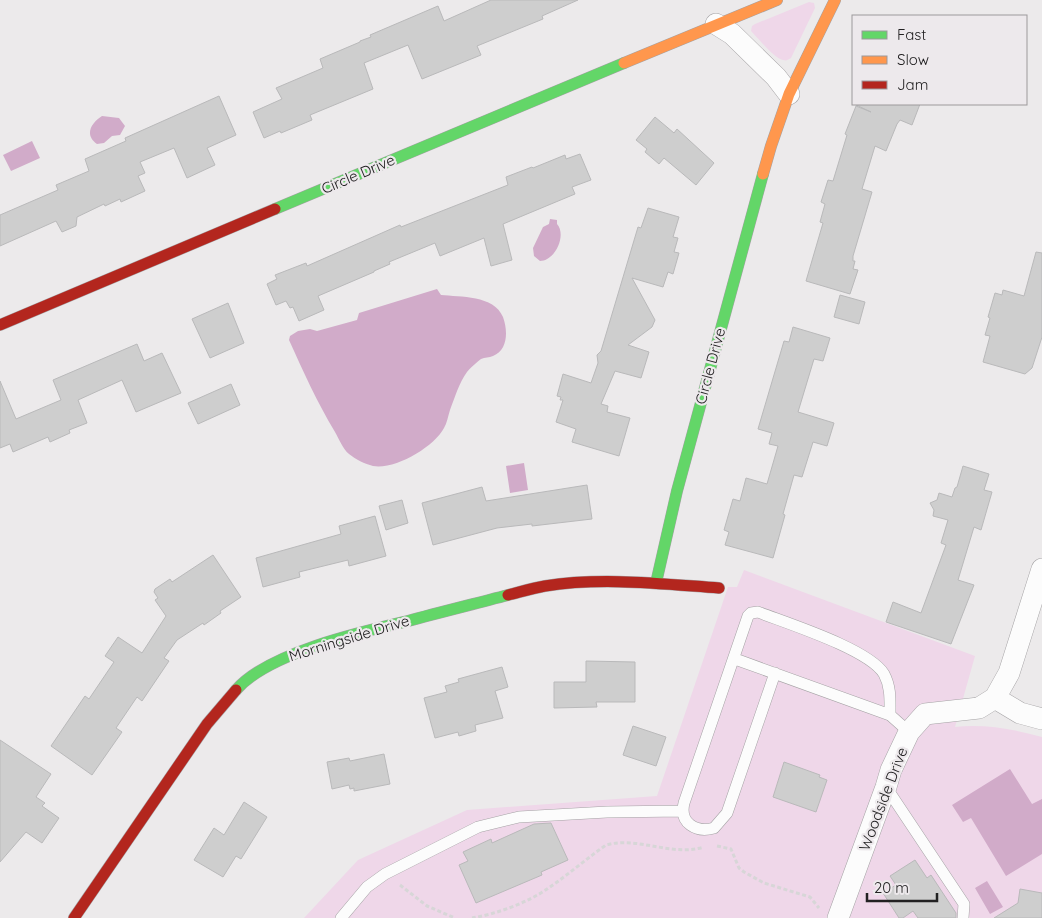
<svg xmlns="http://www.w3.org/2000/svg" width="1042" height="918" viewBox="0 0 1042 918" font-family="Quicksand,sans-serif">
<rect width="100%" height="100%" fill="#eceaeb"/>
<path fill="#efd7e9" d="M809 2 814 3 815 8 791 58C787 60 787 61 783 60 774 58 757 37 751 31L752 26 755 24Z
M744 570 975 656 955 727C984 724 1014 729 1042 737V918H304L358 860 467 810 657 796 728 587H737Z"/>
<path fill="#d1abc9" d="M102 116 119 118 125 126 120 135 112 136 104 143 97 144C84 135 91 123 102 116Z
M32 141 40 158 11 171 3 155Z
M550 219 557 220V224C567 235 555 261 540 261L534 256 533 248 543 227 549 224Z
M437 289 441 295C460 297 494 295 503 317 508 331 508 350 493 356 489 358 485 357 481 359 477 362 470 368 467 372 459 383 455 397 450 410 448 416 447 423 444 428 434 447 395 470 373 466 365 464 355 459 349 454 343 449 339 439 335 432 317 402 303 371 289 340L290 336 298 331 310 329 317 331 357 320 359 313Z
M524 463 528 490 510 493 506 466Z
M1010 769 1032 804 1042 799V854L1006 876 971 818 963 822 952 805Z
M987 881 1003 907 990 914 975 888Z"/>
<path fill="#cecece" stroke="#b9b9ba" d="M491 0H578L542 16 543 19 477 46 481 55 422 79 408 45 364 63 373 89 310 115 312 120 281 133 280 131 264 138 253 112 282 99 276 88 323 68 320 59 360 42V41L371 37 370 35 438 6 444 21Z
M219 96 236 135 207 148 215 165 187 178 174 148 140 162 145 173 138 176 145 191 121 202 120 199 105 206 104 204 77 217 76 226 62 232 56 221 0 246V215L58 190 56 185 89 171 85 159 126 141 125 138Z
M854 104H920L912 125 900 120 897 124 886 151 875 146 862 189 872 192 853 256V261H855L853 269 858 270 850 294 806 281 823 223 820 222 825 204 821 202 828 180 833 181 847 135 845 134 856 106 871 112Z
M655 117 674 133 677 129 714 163 696 185 664 158 659 164 645 152 647 149 636 140Z
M580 154 591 180 572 187 575 194 503 224 512 260 491 266 484 238 440 256 435 243 389 262 390 264 374 271V272L318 296 324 310 299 321 293 307 290 308 286 301 276 305 267 284 277 279 275 275 306 263 307 266 400 225 401 227 508 185 506 177 532 167 533 168 565 155 566 159Z
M648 208 679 217 673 237 678 238 674 252 679 253 673 274 668 272 663 287 632 278 655 320 652 327 628 345 649 352 641 378 615 371 601 404 608 406 607 412 630 418 619 456 572 442 576 429 556 422 563 400H560L561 397 557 396 563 374 591 383 598 363 597 355 601 351 638 227 641 228Z
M1036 252 1042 253V337L1032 368 1025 374 983 362 990 336 985 335 990 318 988 317 995 293 1002 295 1003 290 1024 296Z
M840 295 865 302 859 324 834 317Z
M228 303 244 343 210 358 192 319Z
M793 327 830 338 823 361 814 359 798 412 834 423 827 446 813 442 802 477 794 475 783 514 785 515 773 558 725 545 729 532 724 530 733 499 740 501 746 478 767 484 778 446 769 444 772 433 758 429 784 341 789 342Z
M137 344 144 361 162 353 181 393 136 412 122 380 78 400 87 423 69 430 70 433 50 442 48 437 13 452 10 444 0 448V381L16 419 61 400 53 380Z
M231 384 240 405 198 424 188 403Z
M963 466 989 474 984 490 992 492 981 530 974 527 958 580 974 585 951 644 886 622 893 602 921 613 946 545 941 543 948 520 933 516 934 510 930 503 937 500 939 493 952 497 955 488 957 487Z
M587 485 592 519 532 526V524L497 528 433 545 422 503 482 487 486 501Z
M402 500 408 523 386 530 379 506Z
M375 516 386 556 349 566 348 560 299 572 300 577 263 587 256 558 341 534 339 526Z
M213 555 241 597 220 611 221 613 204 625 203 623 177 640 164 658 169 661 142 701 137 697 116 728 122 732 92 775 51 746 85 696 89 699 114 662 105 656 118 637 142 653 166 616 155 600 158 598 154 592 155 589 170 579 172 582Z
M586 661 635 662V702H596L597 707 554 708V682H586Z
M502 667 508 687 495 691 503 718 475 725 476 731 459 736 458 732 435 738 424 698 447 692 445 686 459 682 458 679Z
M633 726 666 737 656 766 623 755Z
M0 740 51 774 36 797 45 803 42 806 59 818 42 843 26 832 0 862Z
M384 754 390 784 354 791V788L350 789 349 785 332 789 327 762 349 758 350 761Z
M784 762 820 775 819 777 827 780 816 812 773 797Z
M244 802 267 817 241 859 236 856 223 877 194 860 214 828 224 835Z
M551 823 568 860 541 872 542 875 476 903 459 865 468 861 463 852 491 839 492 843 534 824Z
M915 860 927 878 931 875 956 913V918H918L913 911 903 918H899L883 893 896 885 890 876Z
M1020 889 1042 893V918H994L1018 903Z"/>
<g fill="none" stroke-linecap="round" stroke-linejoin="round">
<defs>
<path id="lane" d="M735 659 890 715 909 732
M775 673 727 813 714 828C696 833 679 823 684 803L748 616 751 613 758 612C786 623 869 649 884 674 891 687 890 700 890 715
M886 787 964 904 963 918
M341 918 367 887 385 874 478 827 519 817 607 812 682 811"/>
<path id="street" d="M716 24 732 34 776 77 789 94
M995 698 1020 713 1042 719
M838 918 886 787 891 770 909 732 925 714 979 708 995 698 1009 673 1042 569"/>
<path id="fast" d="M275 209 624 63
M656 583 677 491 763 174
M236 690C268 653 360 632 408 621 441 612 474 604 508 595"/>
<path id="slow" d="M624 63 777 0
M763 174 771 146 789 94 835 0"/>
<path id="jam" d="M0 325 275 209
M508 595C520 592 533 588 545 586 602 577 662 584 719 588
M74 918 207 724 236 690"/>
</defs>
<use href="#lane" stroke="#a4a2a4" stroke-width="12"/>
<use href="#street" stroke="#a4a2a4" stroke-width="22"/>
<use href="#fast" stroke="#a4a2a4" stroke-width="12"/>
<use href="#slow" stroke="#a4a2a4" stroke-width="12"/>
<use href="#jam" stroke="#a4a2a4" stroke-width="12"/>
<path stroke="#d7d6d7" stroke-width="3" stroke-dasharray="4 2.5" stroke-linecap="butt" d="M717 846 731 849 739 868 744 872 764 883 810 897 819 908
M400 885 427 906 455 918
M472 918C496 914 527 903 547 889 568 875 586 859 606 845 638 836 671 857 704 847"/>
<use href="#lane" stroke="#fcfcfc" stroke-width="11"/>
<use href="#street" stroke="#fcfcfc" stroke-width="21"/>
<use href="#fast" stroke="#63d668" stroke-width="11"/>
<use href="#slow" stroke="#ff974d" stroke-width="11"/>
<use href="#jam" stroke="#b3261e" stroke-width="11"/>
</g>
<g text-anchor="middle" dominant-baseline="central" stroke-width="4.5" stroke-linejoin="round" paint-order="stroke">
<g font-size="15" fill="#222122" stroke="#ede9ec">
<text transform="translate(358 174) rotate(-23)">Circle Drive</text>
<text transform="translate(710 366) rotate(-75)">Circle Drive</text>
<text transform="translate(349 638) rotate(-17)">Morningside Drive</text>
<text transform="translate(883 799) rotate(-69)">Woodside Drive</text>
</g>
</g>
<rect x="852" y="15" width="175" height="90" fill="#ede9ec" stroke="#9c999b"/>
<rect x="862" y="31" width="25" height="8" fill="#63d668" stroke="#9c999b"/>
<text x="897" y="40" font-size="15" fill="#222122">Fast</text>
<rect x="862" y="56" width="25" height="8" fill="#ff974d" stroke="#9c999b"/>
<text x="897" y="65" font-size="15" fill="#222122">Slow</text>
<rect x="862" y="81" width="25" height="8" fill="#b3261e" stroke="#9c999b"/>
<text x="897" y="90" font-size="15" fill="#222122">Jam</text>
<path d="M867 893v8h70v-8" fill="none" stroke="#222122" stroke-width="2.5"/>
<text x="874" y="893" font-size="15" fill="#222122" stroke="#ede9ec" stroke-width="4" paint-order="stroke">20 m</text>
</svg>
